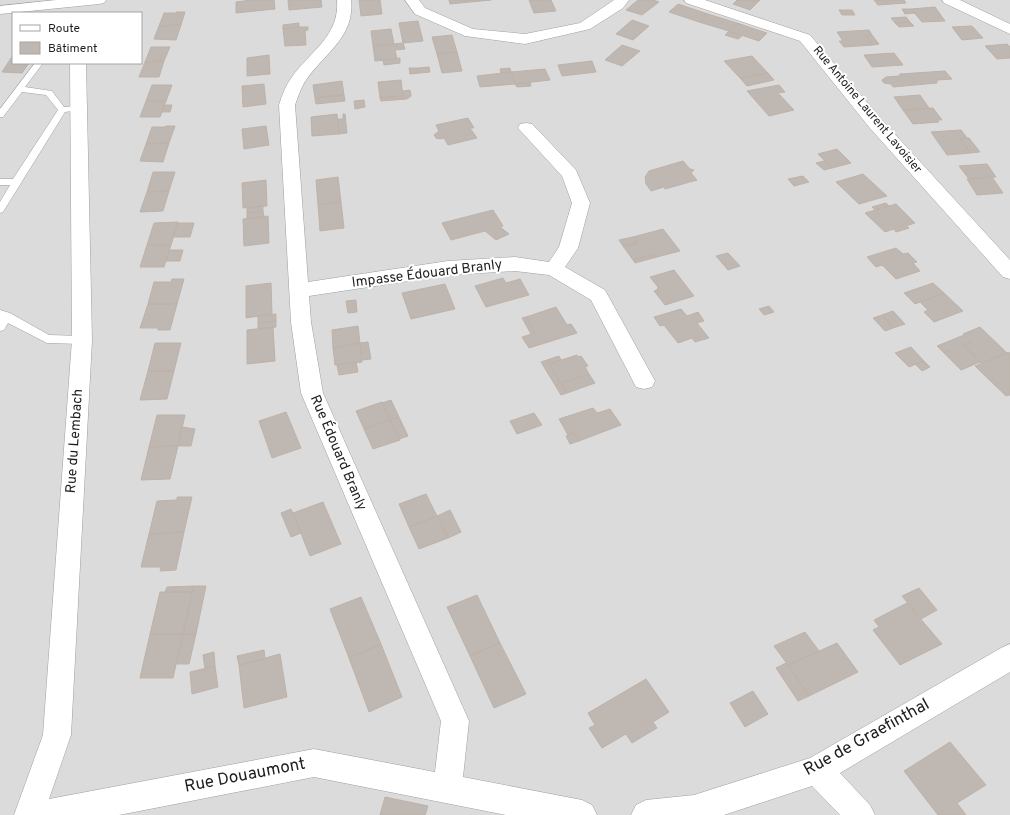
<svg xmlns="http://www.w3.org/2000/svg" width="1010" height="815" viewBox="0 0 1010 815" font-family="Overpass,sans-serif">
<rect width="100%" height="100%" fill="#eeebe5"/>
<path fill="#dcdbdb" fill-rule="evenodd" d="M0 0H1010V815H0ZM13 13H141V63H13Z"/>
<path fill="#beb7b2" stroke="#beb2a9" d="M251 0H274L275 9 236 13V2Z
M288 0H321L322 7 289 10Z
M359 0H380L382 14 361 16Z
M449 0H491L450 4Z
M529 0H551L556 11 534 13Z
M638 0H653L659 2 642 15 626 10Z
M737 0H760L750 10 733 4Z
M874 0H904L906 3 878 5Z
M678 4 708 14 699 22 669 12Z
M935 7 945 21 922 22 911 9Z
M902 9H911L915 13 905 14Z
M839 10H852L855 15H842Z
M176 12H185L181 25 159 26 164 13H176Z
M708 14 737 23 729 31 699 22Z
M906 17 910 22 895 23 891 18Z
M632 20 649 26 633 40 616 34Z
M418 21 423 41 403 43 399 23Z
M910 22 914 26 899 27 895 23Z
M299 23V27L283 29V25Z
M737 23 767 33 759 41 729 31Z
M181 25 176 40 154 39 159 26Z
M972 26 983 38 962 40 952 27Z
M299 27H308V30L305 31 306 45 285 46 283 29Z
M391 29 394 44 373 46 371 31Z
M869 30 872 35 866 36 873 45 844 47 839 41H843L837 32Z
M729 31 742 36 738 39 725 35Z
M452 35 457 52 437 54 432 37Z
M872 35 879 44 873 45 866 36Z
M403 43 405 49 395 50 397 59 375 61 373 46Z
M1007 44 1010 47V58L997 59 985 46Z
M622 45 640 51 622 66 605 60Z
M151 47H170L164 61 145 62Z
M457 52 462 71 442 73 437 54Z
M894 53 903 65 872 67 864 55Z
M13 55V63H29L22 73 2 72Z
M269 55 270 74 247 76V58Z
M752 56 768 73 740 78 724 61Z
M400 58V63L384 65 383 60Z
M164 61 159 77H139L145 62Z
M592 61 596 72 562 76 558 65Z
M429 67 430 72 420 73 418 68Z
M409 68H418L420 73 410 74Z
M510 68 511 72 501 73 500 69Z
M545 69 550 80 515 84 511 72Z
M945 71 952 79 937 80V83L893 87 891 84 884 83 882 80 886 77 899 76 900 74Z
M511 72 515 84 480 87 477 76Z
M768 73 774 80 747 86 740 78Z
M401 80 403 96 380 98 378 82Z
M342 81 344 95 315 98 313 85Z
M530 82 531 86 517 87 515 84Z
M264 84 266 104 243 107 242 86Z
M152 85H172L166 101H146Z
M779 85 785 92 778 93 794 110 769 116 747 91Z
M410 90 411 96 407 99 381 101 380 98 403 96V91Z
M344 95 345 101 316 104 315 98Z
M920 95 929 108 903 110 894 97Z
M364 100 365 107 355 109 354 101Z
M146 101H166L160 117H140Z
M164 105H172L170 112H162Z
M933 108 942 120H937L939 122 913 124 903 110Z
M337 114 339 134 312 136 311 117Z
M343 114H345L347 133 339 134 338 119H343Z
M468 118 474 128H470L477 138 448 145 444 138 440 139 436 138 434 135 439 131 436 125Z
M166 126H175L169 143 146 144 152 127H165Z
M266 126 269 145 244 149 242 129Z
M961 130 967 138 960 139 971 153 947 155 931 132Z
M967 138H969L980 152 971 153 960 139Z
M169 143 163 162 140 161 146 144Z
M837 149 851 163 832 168 818 154Z
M683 161 690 169 694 170 691 173 697 180 665 189 664 187 651 191 646 184 645 177 649 171Z
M824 161 832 168 824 170 816 163Z
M987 164 996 177 969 179 959 166Z
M153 172H175L169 191 147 192Z
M863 174 887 196 859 204 836 182Z
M803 176 809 182 794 186 788 179Z
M338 177 341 202 318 205 316 180Z
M992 177 1003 193 977 195 967 179Z
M266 180 267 206 243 208 242 183Z
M169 191 163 211 140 212 147 192Z
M341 202 344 228 320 231 318 205Z
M886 203 889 206 875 210 872 207Z
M896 204 915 223 906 226 909 228 896 232 894 229 885 232 865 213Z
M263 206V211L247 213V208Z
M493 210 503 226 500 227 509 234 496 240 485 231 451 240 442 223Z
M263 211 264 217 247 219V213Z
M268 216 269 243 244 246 243 219Z
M178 222 171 245H147L154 223Z
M177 223H194L190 237H173Z
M663 229 680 251 657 257 654 254 633 260 623 246 637 243 633 237Z
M633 237 637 243 623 246 619 240Z
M147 245H171L164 267H140Z
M896 248 903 254 908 253 917 262 913 263 920 271 896 279 882 265 876 267 867 257Z
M169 250H183L180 261H166Z
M728 253 740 266 728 270 716 256Z
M654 254 657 257 635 263 633 260Z
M674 270 694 296 665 305 654 291 657 290 658 287 650 277Z
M503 278 506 283 520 279 529 295 486 307 475 286Z
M172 279H184L177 304H148L154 282H171Z
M271 283 272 314 246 318V286Z
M933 283 944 293 915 304 904 293Z
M445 284 455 309 411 319 402 293Z
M944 293 963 311 934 322 924 312 928 310 920 302Z
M356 300 357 312 348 313 346 301Z
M148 304H177L170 330H158V328H140Z
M769 306 774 312 764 315 759 309Z
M556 307 567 325 571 324 577 333 529 348 522 337 535 333 526 317Z
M681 309 687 316 698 312 704 321 697 323 709 338 695 342 692 338 678 343 664 325 660 326 654 317Z
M893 311 905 324 893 328 882 315Z
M276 314V321L258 323V316Z
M882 315 893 328 885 331 873 318Z
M526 317 535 333 531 334 522 318Z
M276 321V327L258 329V323Z
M358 326 360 343 333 348 332 330Z
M273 327 275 361 247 364V330Z
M980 327 1007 353 982 363 980 362 964 345 971 342 963 334Z
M964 335 971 342 964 345 980 362 966 368 949 351 944 353 937 346Z
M368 342 371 359 362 360 360 343Z
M155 343H181L174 371H148Z
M360 343 362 362 335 365 333 348Z
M911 347 924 361 909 367 895 353Z
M949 351 966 368 961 370 944 353Z
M1009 352 1010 354V395L1006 396 975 366Z
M577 355 578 357 581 356 588 366 585 367 589 374 561 383 549 364Z
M559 356 561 360 549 364 561 383 555 385 541 362Z
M924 361 930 367 922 371 915 364Z
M356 362 358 372 339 375 337 365Z
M148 371H174L167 399 140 400Z
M589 374 595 383 567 393 561 383Z
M561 383 567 393 561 395 555 385Z
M391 400 399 417 390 420 382 403Z
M382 402 390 420 364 429 356 411Z
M593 408 597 413 610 409 621 425 579 441 574 433 568 435 559 419Z
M286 412 301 448 272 458 259 421Z
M534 413 542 425 517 434 510 421Z
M157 415H185L178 446 149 447Z
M399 417 408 436 399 439 390 420Z
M390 420 400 440 373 449 364 429Z
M182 427 195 429 191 446H178Z
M574 433 579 441 570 444 566 436Z
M178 446 170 479 141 480 149 447Z
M426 494 437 516 409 527 399 504Z
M177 497H192L184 532 149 534 157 501 177 500Z
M323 502 341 544 310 556 293 513Z
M291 509 301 533 291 537 281 513Z
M450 510 461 532 448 538 437 516Z
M437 516 448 538 419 549 409 527Z
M184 532 176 570 160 571 161 567H141L149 534Z
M194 586 192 592H165L167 587Z
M194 586H206L196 634H183Z
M919 588 937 610 921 619 902 596Z
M160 592H192L183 634H150Z
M477 595 500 643 470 656 447 607Z
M361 597 381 644 349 658 330 609Z
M907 603 942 644 900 665 873 630 879 627 874 620Z
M805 632 819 651 788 665 774 646Z
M150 634H183L173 678H140Z
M183 634H196L189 664H177Z
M500 643 526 694 494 708 470 656Z
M837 643 858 672 809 696 788 665Z
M381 644 402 697 369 712 349 658Z
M264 650 265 659 239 665 237 656Z
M214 652 215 666 205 669 203 655Z
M280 654 287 697 244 708 239 665Z
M786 663 809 696 798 701 776 668Z
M215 666 218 687 192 694 190 672Z
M646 679 669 712 653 722 657 728 632 743 626 734 602 748 589 728 595 725 588 713Z
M753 691 768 714 745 727 730 703Z
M950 742 986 785 957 803 966 815H938L904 771Z
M385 797 428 806 425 815H380Z"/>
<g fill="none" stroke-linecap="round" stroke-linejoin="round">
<defs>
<path id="lane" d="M35 63H43L25 87 52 91 64 107 79 106 83 108 79 110 65 112 3 212 0 213V202L10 185H0V179H13L58 110 46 95 22 92 3 117H0V109Z
M0 310 10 313 49 335 82 336 86 337 87 340 86 343 82 344 47 343 8 323 4 330 0 331Z"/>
<path id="street" d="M56 0H106L104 3 99 4 0 14V6Z
M337 0H351C355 37 325 53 306 80 301 87 298 97 295 105L308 282 448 261 515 257 549 262 559 247 572 203 562 176 518 128 520 124 526 123 532 124 576 170 590 203 578 248 565 267 605 290 655 381 652 387 644 389 636 387 591 300 549 275 515 271 448 275 309 296 311 322 323 393 469 721 463 777 582 800 592 805 597 815H506L314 777 119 815H14L43 735 72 340 70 63H86L92 340 71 735 49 799 314 749 435 772 441 721 301 393 291 322 279 105C282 95 286 85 292 77 310 51 340 36 337 0Z
M405 0H419L425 8 473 29 525 34 580 23 614 0H629L623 8 590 29 525 44 465 36 415 14Z
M684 0H705L810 35 881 119 1010 260V279L1003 277 869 127 800 41 686 3Z
M942 0H960L1010 24V34L944 3Z
M1010 644V672L840 773 870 805 875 815H840L812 786 724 815H631L636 805 646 800 694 795 810 758 1001 648Z"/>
</defs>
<use href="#lane" stroke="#9f9f9f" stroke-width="1"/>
<use href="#street" stroke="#9f9f9f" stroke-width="1"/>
<use href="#lane" fill="#fff" fill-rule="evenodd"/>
<use href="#street" fill="#fff" fill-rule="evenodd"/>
</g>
<g text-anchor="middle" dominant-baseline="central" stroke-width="4" stroke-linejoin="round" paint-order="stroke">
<g font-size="12" fill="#1e1e1e" stroke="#fff">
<text transform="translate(867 110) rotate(50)">Rue Antoine Laurent Lavoisier</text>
</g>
<g font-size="14" fill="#1e1e1e" stroke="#fff">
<text transform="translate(427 274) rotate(-7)">Impasse Édouard Branly</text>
<text transform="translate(75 441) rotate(-86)">Rue du Lembach</text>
<text transform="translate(338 453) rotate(67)">Rue Édouard Branly</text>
</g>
<g font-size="17" fill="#1e1e1e" stroke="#fff">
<text transform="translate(867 738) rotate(-29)">Rue de Graefinthal</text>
<text transform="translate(245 776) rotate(-11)">Rue Douaumont</text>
</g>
</g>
<rect x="12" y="12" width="130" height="52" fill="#ffffff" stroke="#a5a5a5"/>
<rect x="20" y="25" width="20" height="6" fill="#ffffff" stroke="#a5a5a5"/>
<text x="48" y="32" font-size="12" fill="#1e1e1e">Route</text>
<rect x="20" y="42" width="20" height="12" fill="#beb7b2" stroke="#a5a5a5"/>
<text x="48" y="52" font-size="12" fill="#1e1e1e">Bâtiment</text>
</svg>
